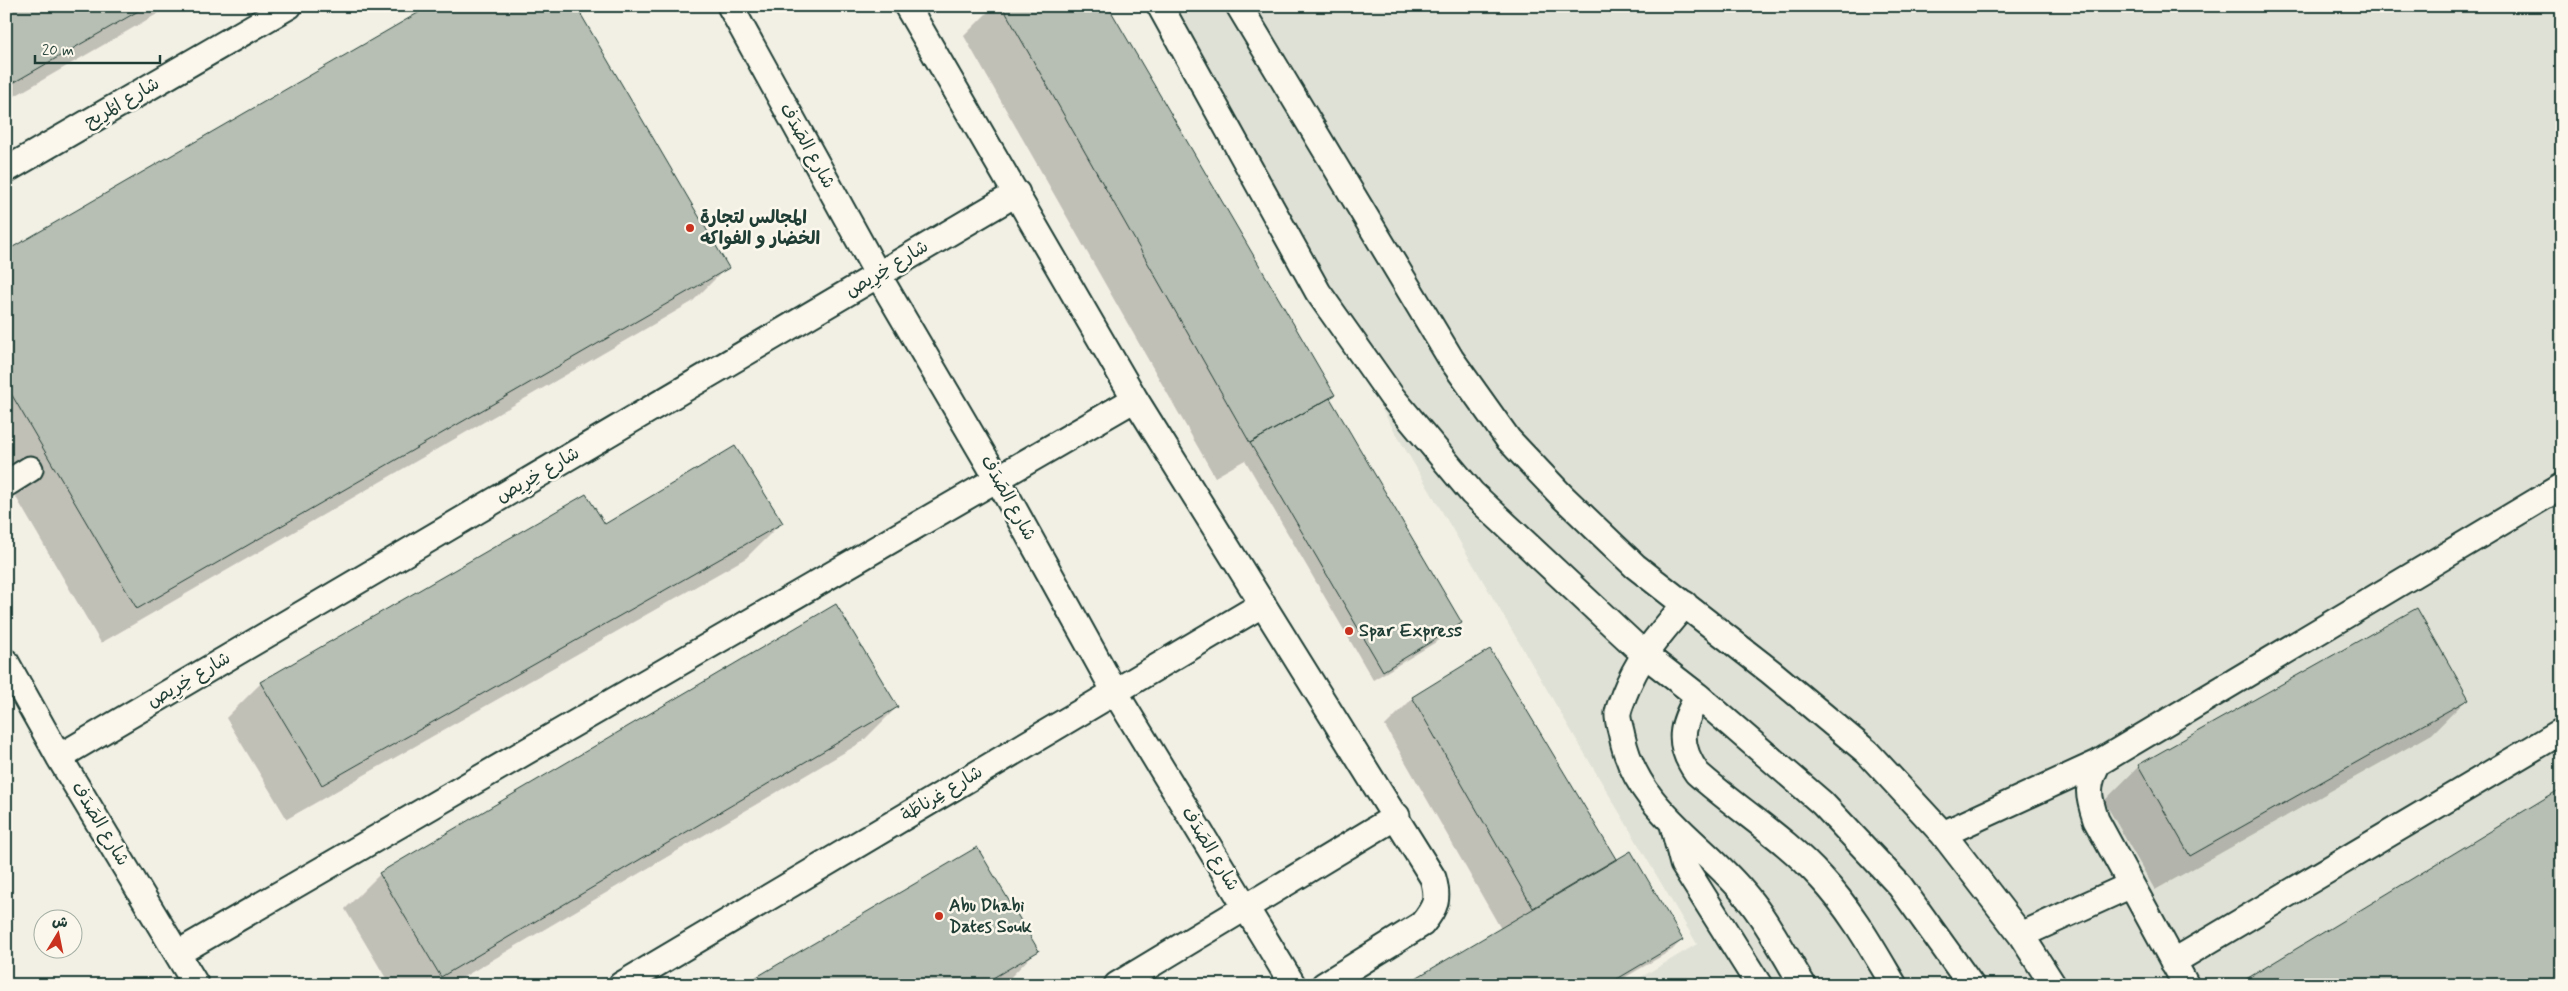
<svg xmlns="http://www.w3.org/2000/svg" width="2568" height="991" viewBox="0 0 2568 991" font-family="Mynerve,'Playpen Sans Arabic',sans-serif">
<rect width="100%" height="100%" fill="#f2f0e5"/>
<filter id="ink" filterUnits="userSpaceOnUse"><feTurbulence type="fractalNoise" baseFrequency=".02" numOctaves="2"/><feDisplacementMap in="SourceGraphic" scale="10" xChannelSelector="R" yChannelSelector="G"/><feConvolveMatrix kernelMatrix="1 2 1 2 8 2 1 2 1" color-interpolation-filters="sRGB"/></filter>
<g filter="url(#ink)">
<path fill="#e0e1d6" d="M1144 6H2562V985H1628L1697 944Z"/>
<path fill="#0003" d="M6 6H171L6 101Z
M994 6H1107L1334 395 1330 399 1461 623 1451 633 1373 680 1245 460 1215 477 964 36Z
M6 252 727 267 692 302 101 643 6 480Z
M781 523 746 558 287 819 226 718 261 683 604 525Z
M1413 698 1615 858 1608 866 1682 940 1672 950 1612 985H1407L1501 929 1385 726Z
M2467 699 2432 734 2155 890 2104 801 2139 766Z
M897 707 862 742 450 985H390L345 909 380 874Z
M1037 950 1003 985H745Z"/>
<path fill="#b7beb3" stroke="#1f3d34" d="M6 6H147L6 87Z
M430 6H576L729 268 137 609 6 385V251Z
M1002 6H1108L1335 395 1250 443Z
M1330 398 1462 623 1383 671 1250 443Z
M735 446 783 523 322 785 260 682 586 494 605 524Z
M836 604 898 707 441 977 379 873Z
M2417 608 2469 699 2190 856 2138 765Z
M1490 649 1616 859 1533 908 1412 697Z
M2562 788V985H2239L2238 984Z
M977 847 1039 951 981 985H743Z
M1631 851 1683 940 1607 985H1404Z"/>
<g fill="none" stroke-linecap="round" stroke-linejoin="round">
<defs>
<path id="service" d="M730 6 878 275 998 480 1115 692 1293 985
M907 6 1135 399 1433 878C1439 899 1436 907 1422 924L1324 985
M1160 6 1318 292 1392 397 1472 493 1644 654 1698 696 1822 803 1900 886 1971 985
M1239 6 1451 359 1508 439 1563 497 1635 566 1771 672 1867 752 1943 834 2021 935 2053 985
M6 170 289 6
M6 484 30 469
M1685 604C1659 635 1639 656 1624 695 1622 701 1619 707 1618 713 1617 720 1621 729 1622 736 1637 811 1705 843 1748 898 1770 925 1785 956 1803 985
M6 662 59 757 196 985
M1698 696C1681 726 1676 743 1697 773 1737 809 1785 838 1821 878 1851 910 1872 948 1894 985
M59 757 1017 193
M1673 825 1683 864 1759 985
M1943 834 2098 763
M2021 935 2131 885
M178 953 1135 399
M2173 962 2562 731
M621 985 1263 604
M1117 985 1397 816
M2186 985 2096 820C2088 796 2086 786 2098 763L2562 486"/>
</defs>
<use href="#service" stroke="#1f3d34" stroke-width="29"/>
<use href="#service" stroke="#fbf7ec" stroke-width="25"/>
</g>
</g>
<g fill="#c8321e" stroke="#fbf7ec" stroke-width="2">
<circle cx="690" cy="228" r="5"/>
<circle cx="1349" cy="631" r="5"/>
<circle cx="939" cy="916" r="5"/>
</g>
<g text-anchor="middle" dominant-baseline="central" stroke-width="5" stroke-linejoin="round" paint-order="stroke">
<g font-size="18" fill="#1f3d34" stroke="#fbf7ec">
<text transform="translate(122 103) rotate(-30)">شارع المُرِيح</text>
<text transform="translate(807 146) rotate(61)">شارع الصَدَف</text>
<text transform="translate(887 269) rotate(-31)">شارع خِرِيص</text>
<text transform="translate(538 475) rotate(-30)">شارع خِرِيص</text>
<text transform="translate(1008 498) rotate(61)">شارع الصَدَف</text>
<text transform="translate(189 680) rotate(-30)">شارع خِرِيص</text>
<text transform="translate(942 794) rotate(-31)">شارع غِرناطَة</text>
<text transform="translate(100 824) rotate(59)">شارع الصَدَف</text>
<text transform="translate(1210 849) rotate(59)">شارع الصَدَف</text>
</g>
<g font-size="18" font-weight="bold" fill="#1f3d34" stroke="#fbf7ec" text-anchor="start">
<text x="700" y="218">المجالس لتجارة<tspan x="700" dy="21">الخضار و الفواكه</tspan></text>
<text x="1359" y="631">Spar Express</text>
<text x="949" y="906">Abu Dhabi<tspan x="949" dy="21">Dates Souk</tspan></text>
</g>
</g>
<rect width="2568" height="991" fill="none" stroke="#fbf7ec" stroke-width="25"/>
<rect x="12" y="12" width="2543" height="966" fill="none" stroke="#1f3d34" stroke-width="2" filter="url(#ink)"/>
<g transform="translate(58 934) rotate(10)"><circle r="24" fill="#fbf7ec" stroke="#a3ada2"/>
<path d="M0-4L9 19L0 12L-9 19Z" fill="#c8321e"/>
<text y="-8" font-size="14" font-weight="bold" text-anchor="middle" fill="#1f3d34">ش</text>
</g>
<path d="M35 55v8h125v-8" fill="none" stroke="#1f3d34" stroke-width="2.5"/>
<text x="42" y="55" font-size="15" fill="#1f3d34" stroke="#fbf7ec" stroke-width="4" paint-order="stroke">20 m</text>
</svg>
